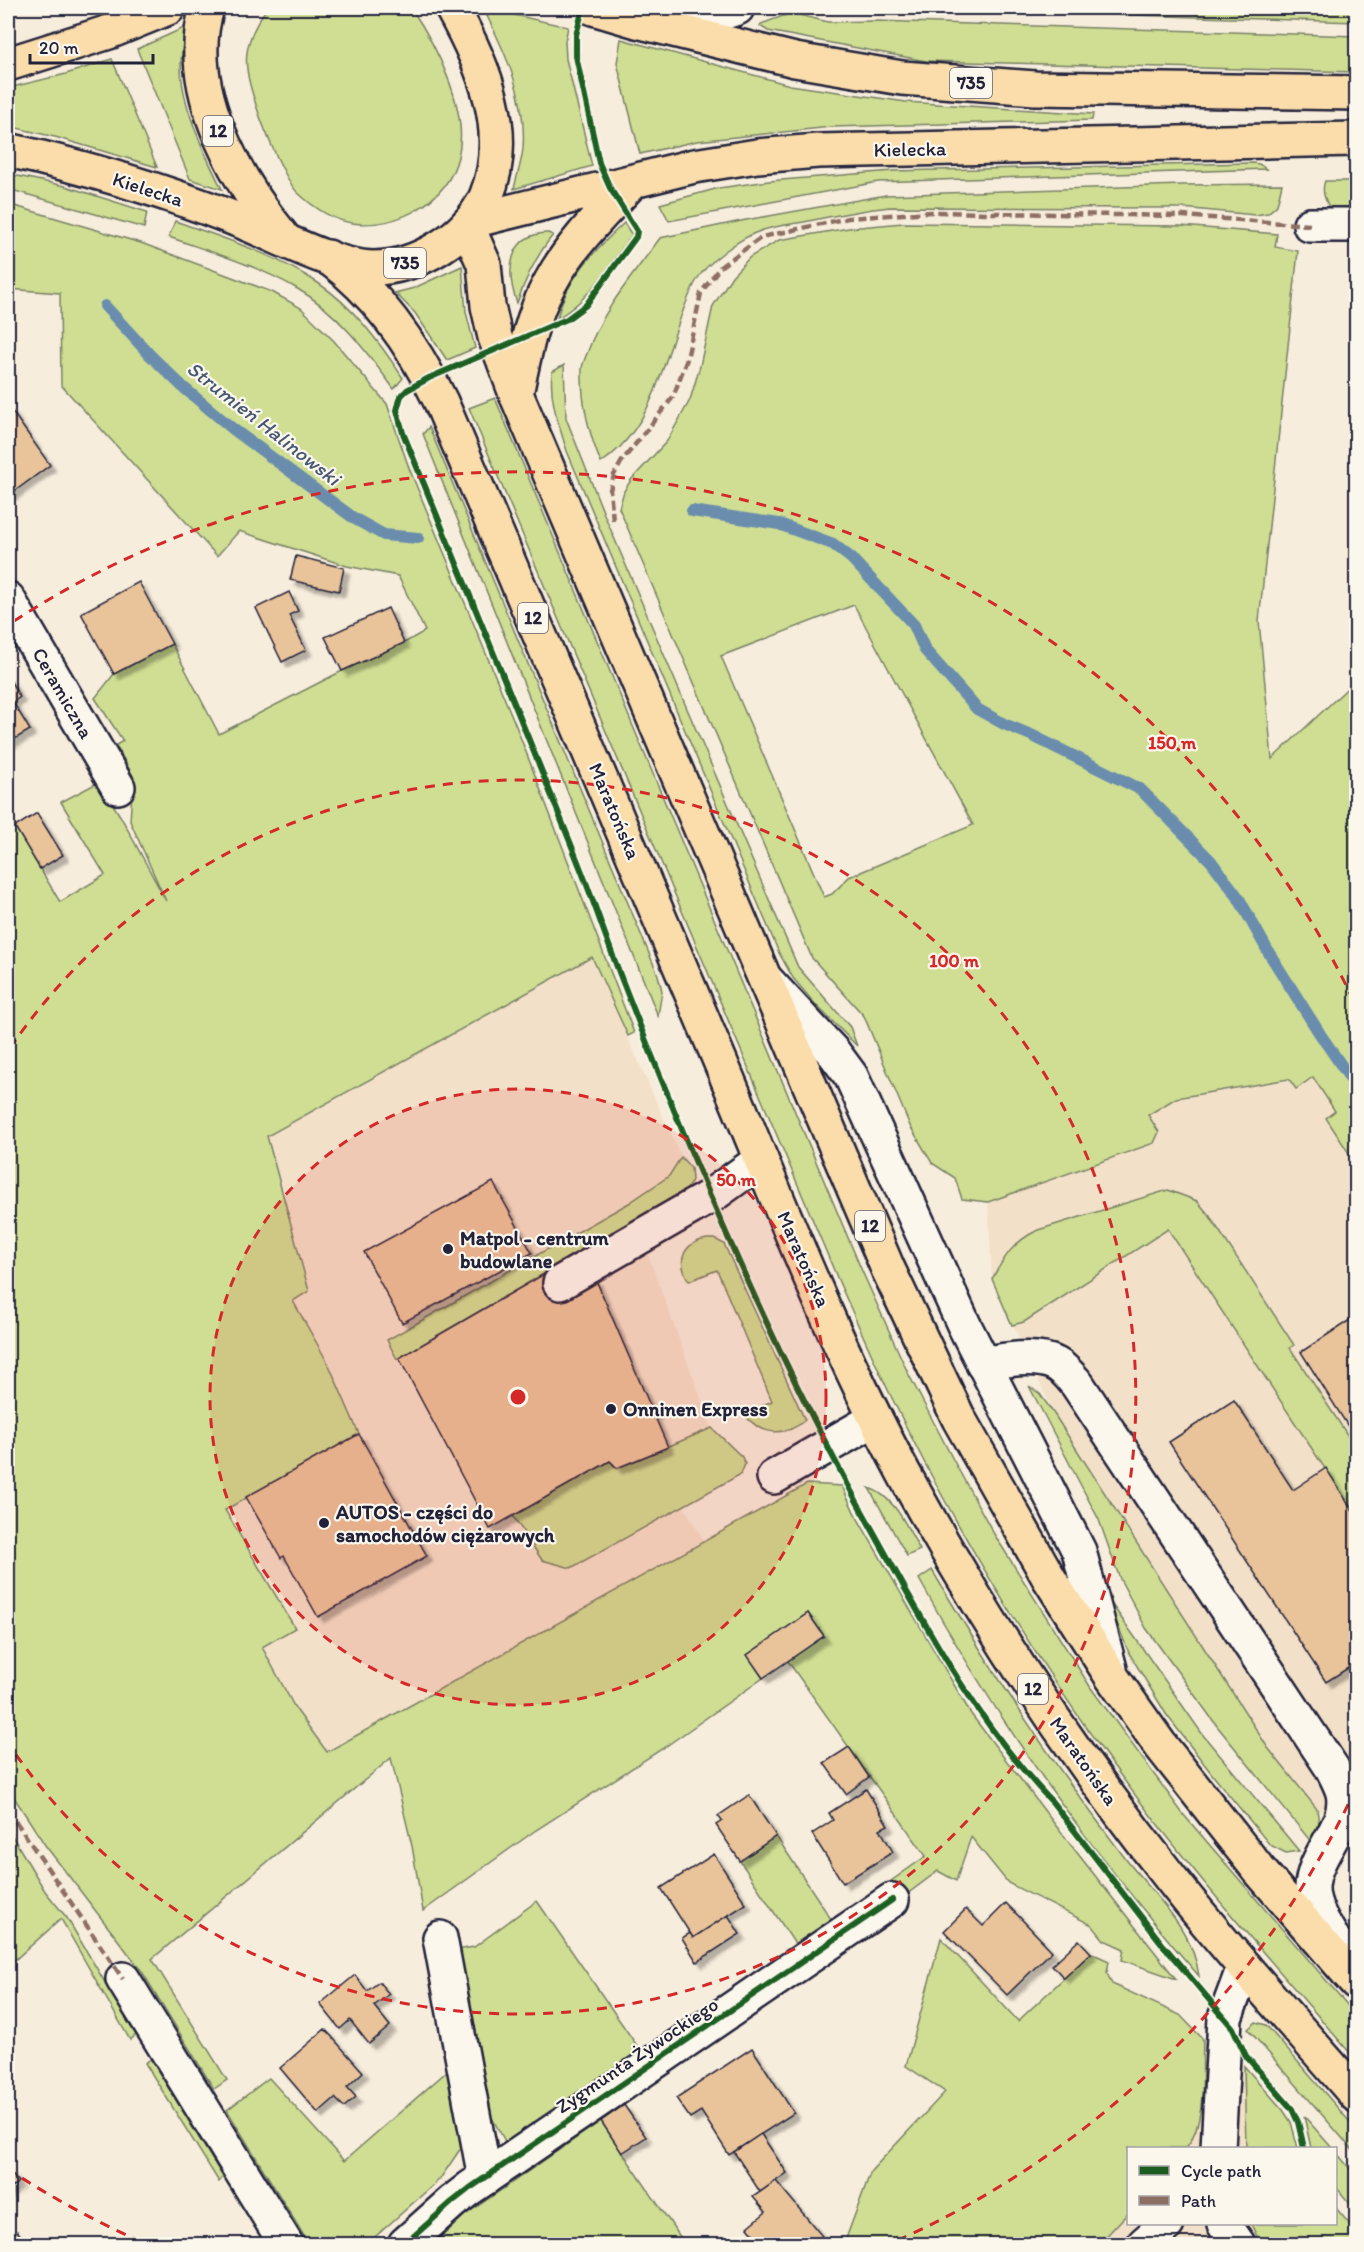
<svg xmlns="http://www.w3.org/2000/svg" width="1364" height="2252" viewBox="0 0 1364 2252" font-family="Itim,sans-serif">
<defs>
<filter id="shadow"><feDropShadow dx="5.5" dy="5.5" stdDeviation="1.5" flood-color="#0004"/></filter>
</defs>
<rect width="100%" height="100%" fill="#f7eddc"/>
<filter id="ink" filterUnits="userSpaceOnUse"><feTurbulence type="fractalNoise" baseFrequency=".0167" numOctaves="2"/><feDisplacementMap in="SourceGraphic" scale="12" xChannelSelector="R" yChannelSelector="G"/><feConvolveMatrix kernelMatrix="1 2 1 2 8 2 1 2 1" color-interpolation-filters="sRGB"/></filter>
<g filter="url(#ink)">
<g fill="#f3e0c8">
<polygon points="592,957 681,1157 669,1176 629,1203 712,1428 722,1444 667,1477 726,1579 327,1752 295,1708 261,1646 295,1628 225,1510 358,1434 329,1365 293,1301 309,1291 267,1136"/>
<polygon points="1313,1077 1335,1111 1327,1118 1356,1164 1356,1844 1317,1809 1268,1748 1054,1414 992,1279 988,1202 1154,1143 1159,1132 1148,1115 1176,1098"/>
<polygon points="1203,2039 1244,2066 1246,2148 1186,2148 1190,2143 1201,2099"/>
<polygon points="1128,2213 1128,2224 1251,2224 1261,2244 1099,2244"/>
</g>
<g fill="#cfde92" stroke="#788066" stroke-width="1.5" fill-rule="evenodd">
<path d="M267 8H411C436 45 470 111 458 157 447 202 397 229 352 223 331 220 312 206 297 192 285 179 265 131 259 114 244 69 238 48 267 8Z"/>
<path d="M483 8 568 27 565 41 566 59 592 166 514 189C517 175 522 161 523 148 527 98 505 51 483 8Z"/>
<polygon points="907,8 1356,8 1356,22"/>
<polygon points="791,13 828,22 875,21 1356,36 1356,72 926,61 768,31 760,26 761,24"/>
<path d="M186 27C184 39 181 52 181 64 180 103 205 155 222 189L190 179 137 49Z"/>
<polygon points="621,39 790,85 906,102 1093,114 1092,120 831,127 697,141 640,154 617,63"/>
<polygon points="112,59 157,167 55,137 8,126 8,88 66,74"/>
<polygon points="1252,163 1259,164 1266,169 878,182 669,221 660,204 719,188 769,181 893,171"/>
<polygon points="8,174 65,186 147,212 144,228 8,189"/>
<path d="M1325 181H1356V209H1330C1325 199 1321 192 1325 181Z"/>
<path d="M1282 184 1277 205 1268 213 1255 215 1182 208 890 207C860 210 832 216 804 222 790 224 776 226 763 230 741 237 706 262 695 283 680 312 672 346 660 377 649 410 631 443 601 463 589 434 581 400 582 368 583 362 586 356 588 351 603 309 634 274 660 238L746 220 886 195 1182 185Z"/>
<polygon points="8,204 141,243 272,292 301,308 334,341 387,404 409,468 516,726 634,1033 628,1036 592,957 267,1136 309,1291 293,1301 329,1365 359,1434 225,1510 295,1628 262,1647 295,1708 327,1752 807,1484 842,1486 855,1514 971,1714 1053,1822 1176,1979 1122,1960 1124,1949 1104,1940 1092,1925 1008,1883 971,1837 956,1881 938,1871 903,1897 860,1903 926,1856 787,1660 824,1636 808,1613 748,1655 763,1678 665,1747 536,1830 423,1911 412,1846 391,1758 152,1959 227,2080 214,2089 141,1970 45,1845 8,1788 8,815 60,902 105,875 61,802 99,782 122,819 166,901 130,821 133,776 116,745 123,741 95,698 114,674 172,644 219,734 342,671 404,643 425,631 398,576 347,566 239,531 217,556 61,385 60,293 8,289"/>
<path d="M175 221C224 238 274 254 318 283 353 306 380 343 403 378L394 389C367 352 337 311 296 288 256 265 211 252 169 237Z"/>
<path d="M624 223 632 235C610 263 589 302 557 318 566 279 596 249 624 223Z"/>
<path d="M903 223 1181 226 1277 234 1275 247 1298 251 1259 621 1272 759 1356 680V1164L1326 1118 1335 1111 1313 1077 1296 1089 1289 1079 1176 1098 1148 1115 1159 1132 1154 1143 988 1202 962 1199 955 1178 932 1163 910 1126 864 1016 812 958 619 508 624 491 631 480 667 441 690 400 700 366 713 306 732 276 750 257 779 240 849 228ZM854 605 973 825 849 877 832 894 824 897 721 656Z"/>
<path d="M548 233 553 235C536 256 526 277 517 303 506 273 507 234 548 233Z"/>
<polygon points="462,266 466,312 475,348 447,360 415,313 395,293 414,288"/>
<path d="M564 365 566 418 604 514 688 711 798 967 850 1027 857 1046 815 1004 793 978 779 953 567 451C559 425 549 400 552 372Z"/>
<path d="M495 398 862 1271 908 1373 957 1467 994 1534 1091 1688 1183 1814 1356 2015V2060C1270 1960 1182 1862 1105 1754 1024 1641 948 1515 888 1390 871 1354 855 1318 839 1282L469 408Z"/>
<polygon points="429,427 658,975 662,991 658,1016 423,434"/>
<polygon points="681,1157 691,1168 692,1180 686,1191 397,1359 387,1340 629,1203 669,1176"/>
<path d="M1168 1190 1197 1201 1209 1215 1294 1345 1290 1348 1356 1448V1516L1168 1229 1024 1322 1012 1325 992 1279C1005 1256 1013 1242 1038 1230Z"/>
<path d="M707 1239H715L724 1244 805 1420C785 1438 760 1435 744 1414L772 1401 717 1270 689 1281C676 1261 683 1243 707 1239Z"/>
<polygon points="1029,1386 1040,1394 1054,1414 1268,1748 1317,1809 1319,1823 1318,1837 1312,1843 1217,1726 1146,1628 1120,1579 1099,1520"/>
<polygon points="712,1428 742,1457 745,1464 741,1474 571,1568 542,1560 513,1516 610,1461 617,1468"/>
<path d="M869 1488C896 1497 907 1528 920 1550L907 1556Z"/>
<path d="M932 1570C974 1641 1018 1711 1066 1778 1086 1806 1107 1834 1128 1862 1157 1898 1193 1929 1199 1976 1093 1854 996 1721 919 1579Z"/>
<polygon points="1106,1596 1203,1735 1299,1851 1286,1853 1270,1845 1215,1778 1166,1714 1129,1653"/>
<polygon points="8,1829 45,1891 67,1918 136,2035 130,2040 61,1919 8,1966"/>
<polygon points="776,1836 833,1922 797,1947 740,1861"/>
<polygon points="537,1901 642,2053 506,2143 486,2107 456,1950 474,1947"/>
<path d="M941 1938 1018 2021 1091 1953 1109 1961 1107 1973 1112 1984 1180 2015 1203 2039C1201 2073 1208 2120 1186 2148H1128V2213L1099 2244H844L871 2171 945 2092 906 2066Z"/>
<polygon points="1256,2022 1266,2025 1356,2129 1356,2154 1248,2029"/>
<polygon points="151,2059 223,2177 219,2182 145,2063"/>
<polygon points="1244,2066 1283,2110 1291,2122 1298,2148 1246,2148"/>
<polygon points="452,2067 465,2142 440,2179 367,2244 309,2244 227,2110 269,2078 344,2161"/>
<polygon points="1304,2116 1332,2148 1311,2148"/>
<polygon points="601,2121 685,2244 434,2244 465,2215"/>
<polygon points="1336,2152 1356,2176 1356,2211 1336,2187"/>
<polygon points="1336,2208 1356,2232 1356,2244 1261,2244 1251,2224 1336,2224"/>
</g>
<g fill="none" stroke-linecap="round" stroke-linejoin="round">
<g stroke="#6b8dae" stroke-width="12">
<polyline points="105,306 150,355 183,387 233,429 355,519 384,535 418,538"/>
<polyline points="692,511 779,524 833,544 851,558 914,625 925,650 977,709 1004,724 1031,735 1140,789 1211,861 1238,897 1269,953 1320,1034 1356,1087"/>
</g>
</g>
<g fill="#e9c39a" stroke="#22223b" stroke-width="1.5" filter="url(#shadow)">
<polygon points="11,410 50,465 8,496 8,412"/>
<polygon points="296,556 344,568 339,591 290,580"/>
<polygon points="139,582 172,644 114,674 81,613"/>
<polygon points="289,592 298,611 289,615 306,650 282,662 256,608"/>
<polygon points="388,608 404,643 342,671 325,637"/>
<polygon points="8,677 20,697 13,702 30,730 8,743"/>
<polygon points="37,813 63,855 40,869 15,827"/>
<polygon points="493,1182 532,1253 402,1323 364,1252"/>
<polygon points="553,1269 596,1280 668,1447 617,1468 610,1461 490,1529 399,1358"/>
<polygon points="1356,1316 1356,1439 1301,1352"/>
<polygon points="1234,1400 1293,1490 1326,1468 1356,1516 1356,1663 1326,1682 1169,1442"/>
<polygon points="359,1434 427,1556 318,1617 284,1556 281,1558 246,1497"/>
<polygon points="808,1613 824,1636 763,1678 747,1655"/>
<polygon points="849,1747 869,1777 846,1794 824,1763"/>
<polygon points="866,1789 888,1825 880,1829 893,1852 843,1883 812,1834 833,1820 829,1813"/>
<polygon points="749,1795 776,1836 740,1861 716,1825 722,1821 718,1816"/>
<polygon points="714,1854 746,1904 693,1938 661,1888"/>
<polygon points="1006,1903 1052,1951 1007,1995 944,1931 966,1909 983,1926"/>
<polygon points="728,1915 740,1934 697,1962 682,1938 690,1933 693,1938"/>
<polygon points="1079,1940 1091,1953 1064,1978 1052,1965"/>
<polygon points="355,1975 367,1991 379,1982 389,1994 374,2006 390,2026 369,2044 350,2020 340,2029 320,2004"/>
<polygon points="325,2029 363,2072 347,2087 356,2097 344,2107 335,2098 318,2113 280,2068"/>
<polygon points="752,2048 794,2113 729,2155 701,2111 690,2118 676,2098"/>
<polygon points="624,2105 646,2137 622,2153 601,2121"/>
<polygon points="761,2134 787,2173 760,2192 734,2152"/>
<polygon points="8,2170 18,2182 8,2191"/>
<polygon points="776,2181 822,2236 811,2244 762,2244 748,2227 766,2212 753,2197"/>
<polygon points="17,2231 28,2244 8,2244 8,2239"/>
</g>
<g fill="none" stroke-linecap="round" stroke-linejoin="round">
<g stroke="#22223b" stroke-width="38">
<g id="minor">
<path d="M657 25C686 24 710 17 737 8"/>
<polyline points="1310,225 1356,225"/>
<polyline points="8,599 118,787"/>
<polyline points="767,981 834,1053 851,1076 964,1325 1079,1551 1110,1669"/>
<polyline points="560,1283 711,1196 761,1160"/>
<path d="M983 1364C1003 1360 1037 1354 1056 1364 1064 1368 1071 1377 1077 1384L1332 1768C1336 1776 1341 1785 1343 1793 1350 1827 1313 1853 1312 1888 1312 1911 1331 1934 1342 1954"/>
<polyline points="774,1477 875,1419"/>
<polyline points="440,1938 485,2178"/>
<polyline points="123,1979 286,2244"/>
<polyline points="1218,2148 1225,2018 1244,1967"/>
<polyline points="1224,2224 1238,2244"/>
<polyline points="405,2244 452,2202 470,2188 892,1900"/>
<polyline points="1144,2244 1167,2224"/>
</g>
</g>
<g stroke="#22223b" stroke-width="38">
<g id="major">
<path d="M207 8C183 86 234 177 282 236"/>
<polyline points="593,8 637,21 795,60 902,78 1035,88 1356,93"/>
<polyline points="8,64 109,32 168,8"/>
<path d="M8 150C84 167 159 189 233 218 272 233 332 267 373 268 417 268 468 237 486 197 513 132 483 64 452 8"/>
<polyline points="472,221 694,166 757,156 818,151 1356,139"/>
<polyline points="467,225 484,264 488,306 495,337 516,394 888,1269 959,1419 1049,1578 1112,1677 1161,1746 1259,1870 1356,1982"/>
<path d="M328 257C378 294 414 346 441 402 530 611 619 820 707 1030 773 1185 832 1344 914 1492 989 1628 1076 1759 1173 1881 1231 1955 1295 2024 1356 2095"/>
<path d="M516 394C524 356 531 317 550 283 570 245 603 213 632 182"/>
</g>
</g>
<use href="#minor" stroke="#fbf7ec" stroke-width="33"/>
<use href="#major" stroke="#fbddab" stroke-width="33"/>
<g stroke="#8d6e63" stroke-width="4.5" stroke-dasharray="9 4.5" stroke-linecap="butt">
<polyline points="613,520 610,490 614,475 622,461 673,397 687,359 701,293 720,267 762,237 848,218 931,212 1183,216 1310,225"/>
<polyline points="8,1810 123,1979"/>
</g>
<g stroke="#fbf7ec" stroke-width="10">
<g id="cycleway">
<path d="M583 8 576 35V56L599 163 610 188 637 231 636 237 586 305 567 319 429 378 407 390 401 396 397 410 403 433C463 579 524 725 582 872 596 908 608 944 622 980 695 1167 774 1354 872 1529 925 1625 977 1724 1053 1803L1163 1945 1233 2028 1246 2056 1292 2109 1298 2122 1304 2148"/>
<polyline points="405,2244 452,2202 470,2188 892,1900"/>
</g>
</g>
<use href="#cycleway" stroke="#1b5e20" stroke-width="6"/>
</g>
</g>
<circle cx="518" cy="1397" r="308" fill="#d62828" fill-opacity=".12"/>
<g fill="none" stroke="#d62828" stroke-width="3" stroke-dasharray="10 8">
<circle cx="518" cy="1397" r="308"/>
<path d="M10 1048A617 617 0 1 1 10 1746"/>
<path d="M1356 1788A925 925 0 0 1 894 2242M142 2242A925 925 0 0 1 14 2173M14 621A925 925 0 0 1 1356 1006"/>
</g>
<g fill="#22223b" stroke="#fbf7ec" stroke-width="2">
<circle cx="448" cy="1249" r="6"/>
<circle cx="611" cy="1409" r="6"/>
<circle cx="324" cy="1523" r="6"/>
</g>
<g text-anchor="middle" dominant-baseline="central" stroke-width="4.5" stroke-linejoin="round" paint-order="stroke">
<g fill="#fbf7ec" stroke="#636270" stroke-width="1.5">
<rect x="950" y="68" width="42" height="30" rx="4.5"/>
<rect x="203" y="116" width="30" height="30" rx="4.5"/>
<rect x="384" y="248" width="42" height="30" rx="4.5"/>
<rect x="518" y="603" width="30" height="30" rx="4.5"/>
<rect x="855" y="1211" width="30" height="30" rx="4.5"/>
<rect x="1018" y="1674" width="30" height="30" rx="4.5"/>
</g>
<g font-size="18" font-weight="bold" fill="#22223b">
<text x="971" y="83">735</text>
<text x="218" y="131">12</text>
<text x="405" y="263">735</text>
<text x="533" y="618">12</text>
<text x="870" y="1226">12</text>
<text x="1033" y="1689">12</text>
</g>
<g font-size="20" fill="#22223b" stroke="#fbf7ec">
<text transform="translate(910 149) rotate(-1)">Kielecka</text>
<text transform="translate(148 189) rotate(18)">Kielecka</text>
<text transform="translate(63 693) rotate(60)">Ceramiczna</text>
<text transform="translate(615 811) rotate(67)">Maratońska</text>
<text transform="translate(804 1259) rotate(66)">Maratońska</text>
<text transform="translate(1084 1761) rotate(55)">Maratońska</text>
<text transform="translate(637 2055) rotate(-34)">Zygmunta Żywockiego</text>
</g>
<g font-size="20" font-weight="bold" fill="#22223b" stroke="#fbf7ec" text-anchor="start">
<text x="460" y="1238">Matpol - centrum<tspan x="460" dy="23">budowlane</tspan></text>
<text x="623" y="1409">Onninen Express</text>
<text x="336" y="1512">AUTOS - części do<tspan x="336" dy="23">samochodów ciężarowych</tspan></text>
</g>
<g font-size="21" font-style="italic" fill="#465875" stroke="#fbf7ec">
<text transform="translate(264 423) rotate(38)">Strumień Halinowski</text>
</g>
</g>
<circle cx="518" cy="1397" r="9" fill="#d62828" stroke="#fbf7ec" stroke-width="3"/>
<g font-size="18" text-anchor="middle" font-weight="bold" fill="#d62828" stroke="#fbf7ec" stroke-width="4.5" stroke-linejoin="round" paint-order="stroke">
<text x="1172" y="749">150 m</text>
<text x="954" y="967">100 m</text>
<text x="736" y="1186">50 m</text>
</g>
<rect width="1364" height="2252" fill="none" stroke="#fbf7ec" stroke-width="30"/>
<rect x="15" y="15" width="1334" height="2222" fill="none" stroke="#22223b" stroke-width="2" filter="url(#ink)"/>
<rect x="1127" y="2147" width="210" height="78" fill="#fbf7ec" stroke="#a4a2a5" stroke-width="1.5"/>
<rect x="1139" y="2166" width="30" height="9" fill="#1b5e20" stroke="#a4a2a5" stroke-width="1.5"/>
<text x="1181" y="2177" font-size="18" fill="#22223b">Cycle path</text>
<rect x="1139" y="2196" width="30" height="9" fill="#8d6e63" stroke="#a4a2a5" stroke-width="1.5"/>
<text x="1181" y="2207" font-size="18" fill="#22223b">Path</text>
<path d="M30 54v9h123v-9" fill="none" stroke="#22223b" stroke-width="3"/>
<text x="39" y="54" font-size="18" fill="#22223b" stroke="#fbf7ec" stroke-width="4.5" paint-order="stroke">20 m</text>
</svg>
